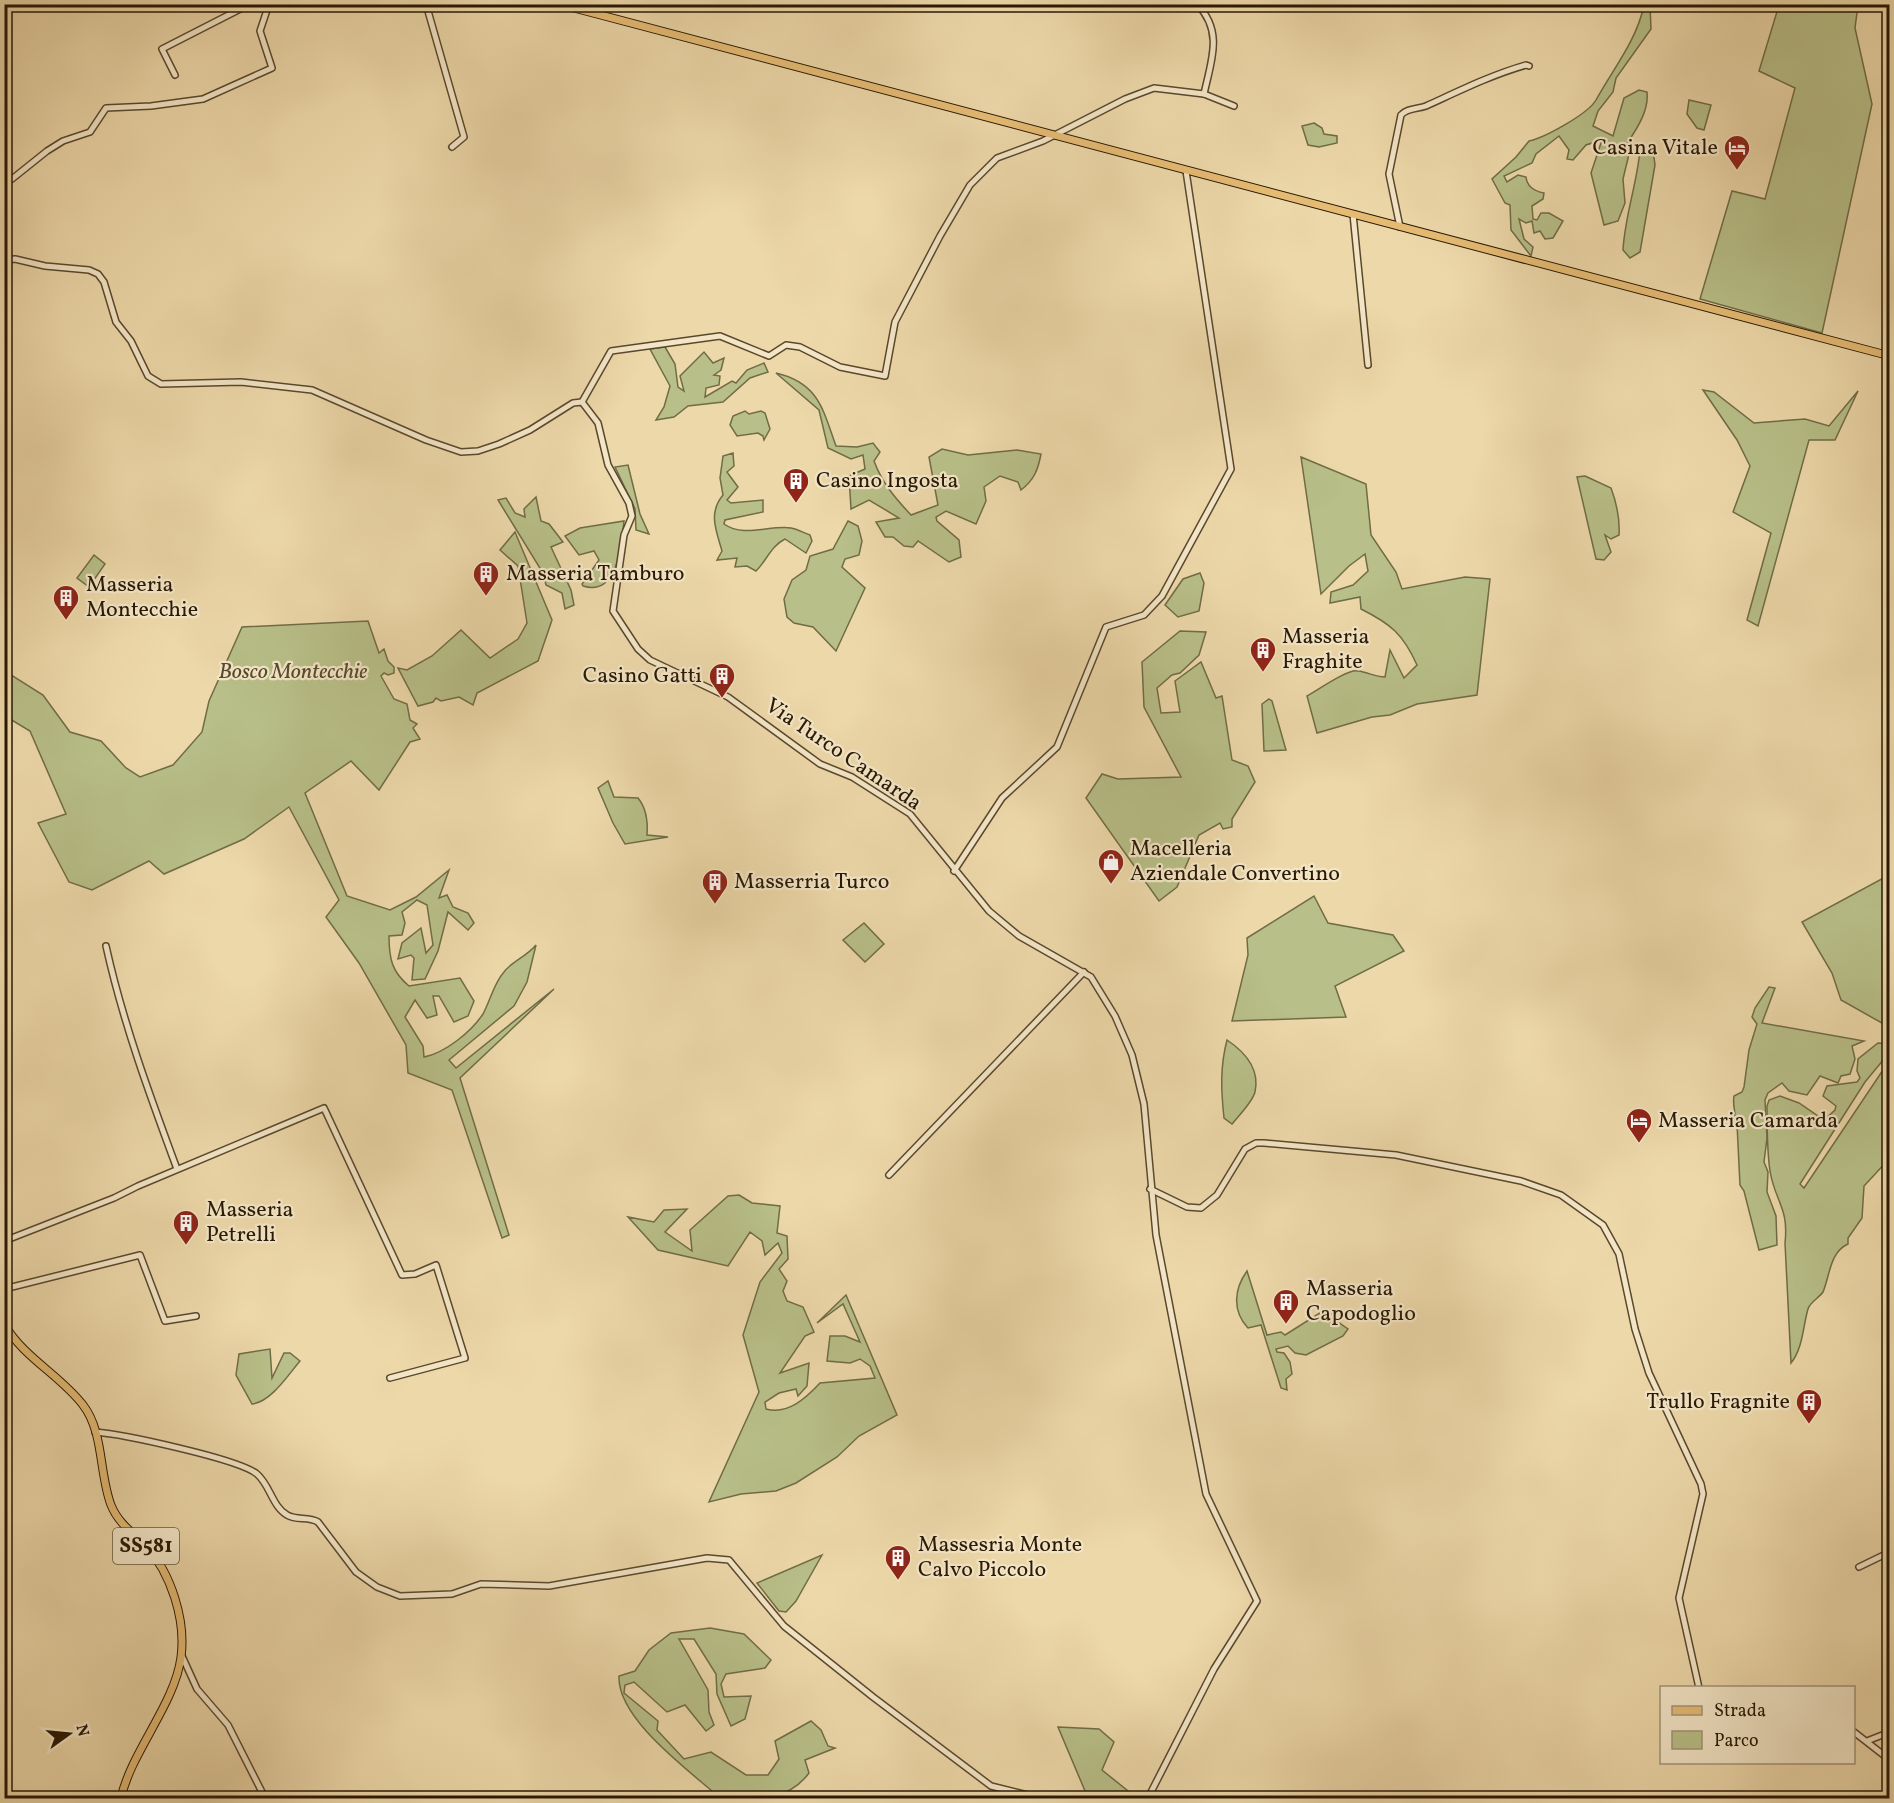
<svg xmlns="http://www.w3.org/2000/svg" width="1894" height="1803" viewBox="0 0 1894 1803" font-family="Vollkorn,serif">
<rect width="100%" height="100%" fill="#edd8a9"/>
<filter id="stains"><feTurbulence type="fractalNoise" baseFrequency=".00333" numOctaves="4"/><feColorMatrix values="0 0 0 0 .2 0 0 0 0 .09 0 0 0 0 .02 0 0 0 .5 -.17"/></filter>
<radialGradient id="worn" r=".72"><stop offset=".6" stop-color="#630" stop-opacity="0"/><stop offset="1" stop-color="#630" stop-opacity=".3"/></radialGradient>
<g fill="#b8bf88" stroke="#706c46" stroke-width="1.5">
<path d="M1644 5H1650L1651 29 1616 78 1613 92 1598 111 1593 126 1613 136 1624 98 1639 90 1647 92C1649 110 1638 127 1628 142L1653 150 1655 165 1640 252 1630 258 1623 250C1625 215 1637 184 1640 150H1630L1623 179 1625 203 1618 221 1604 225 1591 173 1602 140 1586 145 1573 160 1567 159 1569 150 1559 136 1536 154 1532 163 1504 176 1507 182 1518 175 1526 177C1527 187 1534 191 1544 193L1543 199 1532 206 1533 219 1537 220 1541 213H1549L1563 221 1553 238 1545 239 1540 231 1534 233 1532 221 1526 223 1519 219 1524 239 1533 247 1531 256 1511 230 1510 205 1505 203 1492 179 1516 157 1529 141C1544 138 1588 114 1596 100 1613 69 1637 40 1644 5Z"/>
<polygon points="1779,5 1858,5 1855,28 1872,104 1822,333 1700,299 1732,191 1765,199 1795,88 1759,71"/>
<polygon points="1689,100 1711,105 1704,130 1697,128 1687,114"/>
<polygon points="1314,123 1322,128 1324,134 1337,136 1337,143 1319,147 1308,145 1302,126"/>
<polygon points="665,347 675,364 678,387 684,391 680,376 704,352 713,363 724,358 721,370 714,375 720,376 719,385 706,388 705,397 732,381 736,383 747,370 764,363 768,372 750,378 723,402 688,406 674,417 656,420 664,407 670,386 650,349"/>
<path d="M776 373C819 383 823 410 836 446L857 447 873 443 880 452 874 461C882 483 896 499 911 515L938 505 929 457 942 449 968 455 1017 450 1041 454C1038 470 1034 480 1021 490L1018 482 1000 476 984 487 986 501 976 524 946 511 936 517 937 521 959 540 961 557 949 562 918 541 913 547 904 546 893 537H885L876 522 899 518 869 500 851 509 849 476 865 469 863 455 851 459 828 448 819 410Z"/>
<polygon points="1703,390 1714,392 1754,423 1805,419 1829,426 1858,391 1835,440 1809,440 1758,626 1747,620 1771,533 1733,512 1750,466 1737,440"/>
<polygon points="745,411 749,414 761,411 765,413 770,429 764,440 763,436 758,433 737,436 730,425 733,416"/>
<path d="M733 453 734 466 727 472 738 487 727 500 731 503 763 500V512L725 520 724 524C744 538 769 525 791 528 797 529 804 533 810 535L812 541 806 553 785 539C771 546 767 560 756 571L747 566 735 567 737 558 717 560 722 551C716 530 708 513 723 495L720 478 723 456Z"/>
<path d="M1301 457 1366 484 1371 535 1396 572 1402 589 1465 577 1490 579 1477 695 1417 704 1390 715 1372 717 1317 733 1307 696C1318 690 1347 669 1358 671 1368 672 1374 677 1385 677L1390 650 1404 678 1417 665C1403 634 1391 624 1361 609L1360 597 1330 603 1331 592 1353 585 1368 571 1365 554 1349 566 1321 594Z"/>
<polygon points="628,465 640,514 649,534 636,530 635,509 615,467"/>
<path d="M1585 476 1611 488C1617 504 1620 518 1619 535L1611 539 1605 535 1611 552 1604 560 1596 559 1577 477Z"/>
<polygon points="536,497 541,521 549,524 563,542 551,547 571,590 574,605 565,609 562,593 546,585 543,573 498,500 506,498 515,513 525,517 524,509"/>
<path d="M624 521C621 543 619 597 583 586L582 584 599 560 594 551 579 555 565 536 580 528Z"/>
<polygon points="848,521 858,526 862,541 859,555 845,559 842,567 865,588 836,651 813,627 794,623 787,617 784,599 792,580 806,570 810,556 833,549"/>
<polygon points="515,532 552,620 538,661 477,693 473,705 459,697 441,701 436,698 433,702 418,706 398,668 407,670 432,656 461,630 490,658 518,639 527,623 518,566 500,550"/>
<polygon points="94,555 105,564 89,587 77,578"/>
<polygon points="1200,573 1204,583 1199,611 1178,617 1165,605 1183,579"/>
<path d="M368 621 379 653 384 649 388 661 394 667V673L388 675 384 673 381 676 394 699 407 704 410 720 417 724 413 728 420 739 410 742 379 790 351 761 305 793 347 896 390 910 416 897 449 870 439 898 447 895 453 907 468 913 474 923 468 930 448 912 438 951 425 979 412 980 414 958 411 955 398 959 402 943 421 928 426 953 433 945 427 905 417 900 402 912 405 923 402 935 389 936C389 959 392 972 409 986L460 978 474 1001 468 1016 454 1022 439 996H433L437 1015 427 1018 415 1000 405 1017 423 1046 424 1057C445 1053 471 1032 483 1014 490 1001 494 983 504 972 511 962 526 957 536 945L527 982 514 1006 449 1060 456 1068 554 989 460 1078 509 1235 502 1238 452 1090 408 1073 406 1045 359 963 326 917 339 900 289 807 244 839 164 874 149 861 92 890 69 882 38 823 66 814 30 731 5 716V671L43 695 70 732 101 741 126 768 140 777 173 765 202 732 209 701 242 627Z"/>
<polygon points="1180,631 1206,632 1199,655 1180,673 1172,675 1157,688 1161,713 1180,712 1175,681 1201,662 1216,698 1222,696 1232,760 1248,766 1255,782 1232,819 1232,827 1223,829 1220,823 1199,835 1177,887 1159,901 1086,798 1102,774 1118,779 1181,777 1144,707 1142,662"/>
<polygon points="1269,699 1272,701 1286,750 1264,751 1262,704"/>
<path d="M608 781 614 797 638 798C647 809 648 822 647 835L668 837 625 844 613 823 598 788Z"/>
<polygon points="1889,875 1889,1027 1841,1000 1832,973 1802,922"/>
<polygon points="1314,896 1328,923 1393,935 1404,951 1335,986 1346,1017 1232,1021 1248,955 1247,938"/>
<polygon points="864,923 884,944 865,962 843,940"/>
<path d="M1769 987 1775 988 1762 1023 1864 1041 1852 1046 1855 1059 1850 1074 1841 1076 1838 1083 1820 1076 1807 1095 1789 1091 1782 1083 1768 1093 1765 1100 1767 1138 1764 1162 1768 1172 1767 1192 1776 1216 1777 1245 1759 1250 1744 1191 1740 1185 1737 1124H1734C1737 1111 1732 1107 1734 1096L1742 1092 1744 1087 1749 1050 1757 1024 1752 1017 1755 1008Z"/>
<path d="M1227 1040C1245 1052 1260 1069 1255 1092 1252 1103 1239 1115 1232 1124L1224 1118C1221 1090 1220 1067 1227 1040Z"/>
<path d="M1878 1043 1889 1044V1053L1865 1082 1800 1184 1804 1188 1889 1061V1159L1864 1186 1862 1218 1848 1238V1244C1830 1252 1830 1275 1823 1292 1819 1298 1810 1302 1808 1309 1803 1326 1803 1348 1791 1363L1785 1243C1789 1207 1775 1202 1770 1171 1767 1151 1767 1127 1767 1106L1769 1100 1780 1096 1799 1103 1824 1120 1835 1110 1836 1106 1823 1096 1827 1086 1857 1082 1860 1078 1857 1071 1858 1059Z"/>
<path d="M739 1195 752 1203 780 1206 777 1233 787 1236 788 1259 779 1269 787 1281 783 1291 787 1301 803 1307 814 1332 805 1336 780 1373 809 1363 807 1386 798 1396 796 1389 779 1393 765 1402 766 1409C788 1415 806 1398 820 1383L875 1378 870 1366 860 1359 850 1363 827 1361 830 1336H845L860 1342 843 1304 817 1323 846 1295 897 1415 859 1436 837 1457 796 1483 776 1491 741 1494 709 1502 759 1392 743 1335 760 1282 782 1253 778 1243 765 1255 762 1241 750 1232 728 1266 658 1250 628 1217 654 1222 664 1210 687 1209 665 1232 692 1251 690 1230 728 1196Z"/>
<path d="M1247 1271 1267 1335 1281 1332 1285 1335 1326 1309 1332 1312 1329 1318 1331 1323 1338 1322 1348 1329 1343 1336 1306 1355 1295 1353 1288 1346 1276 1349 1277 1352 1284 1353 1290 1362 1292 1374 1286 1379 1287 1390 1281 1388 1261 1325 1248 1328C1232 1311 1234 1289 1247 1271Z"/>
<path d="M270 1349 272 1378 284 1353H290L300 1361C288 1375 271 1402 252 1404L236 1375 239 1354Z"/>
<polygon points="822,1555 796,1601 786,1612 779,1611 757,1583"/>
<path d="M710 1628 744 1634 771 1660 765 1668 726 1674 721 1684 724 1697 751 1696 745 1719 731 1726 717 1694 716 1674 694 1639H679L708 1690 709 1712 714 1725 706 1731 685 1705 667 1712 634 1682 625 1685 624 1693 658 1721 657 1730 684 1759 711 1752 746 1775H768L779 1759 775 1741 811 1721 821 1730 828 1746 835 1748 805 1760 809 1773C787 1803 754 1799 720 1798 690 1771 617 1719 619 1676L635 1671 649 1650 671 1633Z"/>
<polygon points="1058,1727 1099,1729 1114,1742 1102,1770 1133,1795 1131,1798 1088,1798"/>
</g>
<g fill="none" stroke-linecap="round" stroke-linejoin="round">
<g stroke="#5a482d" stroke-width="8">
<g id="minor">
<polyline points="426,4 464,137 452,147"/>
<path d="M1197 4C1224 32 1211 61 1204 94"/>
<polyline points="175,75 162,49 250,4"/>
<polyline points="4,181 12,179 47,151 63,141 90,132 106,108 151,106 203,99 272,68 260,31 267,10 265,4"/>
<polyline points="1353,214 1368,365"/>
<path d="M1400 227 1389 174 1401 115C1407 108 1418 109 1426 106 1459 91 1491 75 1526 65L1529 66"/>
<polyline points="4,260 15,259 45,266 89,270 98,274 104,282 116,322 131,341 148,376 161,384 241,382 312,390 426,440 461,452 478,451 499,444 530,430 573,403 582,402 598,423 608,465 629,503 632,516 624,535 613,611 638,649 650,660 728,697 820,764 852,777 910,814 989,911 1019,936 1091,977 1115,1016 1132,1055 1144,1104 1156,1235 1206,1494 1257,1601 1214,1669 1148,1798"/>
<polyline points="582,402 611,351 720,336 769,356 786,345 800,347 840,367 885,376 895,322 940,236 970,185 997,158 1043,141 1125,99 1154,88 1204,94 1234,106"/>
<polyline points="954,871 1002,798 1057,747 1106,627 1144,615 1162,596 1231,469 1186,171"/>
<path d="M106 946C123 1023 150 1096 177 1169"/>
<polyline points="889,1175 1084,972"/>
<polyline points="1150,1189 1187,1207 1201,1208 1217,1195 1245,1149 1256,1143 1264,1143 1396,1155 1521,1181 1561,1195 1603,1225 1619,1254 1635,1329 1649,1373 1701,1484 1703,1494 1679,1598 1699,1688"/>
<polyline points="4,1241 114,1198 138,1186 324,1108 402,1275 415,1274 436,1265 465,1358 390,1378"/>
<polyline points="4,1289 140,1255 165,1321 196,1316"/>
<path d="M95 1432C122 1434 239 1459 257 1474 270 1485 272 1506 287 1515 297 1521 308 1516 318 1522L356 1572 377 1587 400 1596 452 1594 481 1584 549 1586 707 1558 729 1560 784 1626 873 1697 991 1786 1040 1798"/>
<polyline points="1859,1567 1890,1552"/>
<polyline points="182,1656 197,1689 228,1725 265,1798"/>
<polyline points="1854,1732 1890,1760"/>
<polyline points="1867,1741 1890,1732"/>
</g>
</g>
<g stroke="#291804" stroke-width="9">
<g id="major">
<polyline points="559,4 1890,356"/>
<path d="M4 1324C24 1358 60 1375 83 1405 104 1432 99 1474 111 1505 118 1523 133 1533 146 1546 171 1573 186 1620 181 1657 175 1704 131 1752 121 1798"/>
</g>
</g>
<use href="#minor" stroke="#f3e6c7" stroke-width="5"/>
<use href="#major" stroke="#e6bc74" stroke-width="7"/>
</g>
<defs>
<g id="hotel-pin" transform="scale(1.35)"><path d="M0 17L-7.5 6A9.5 9.5 0 1 1 7.5 6Z" fill="#8f2418" stroke="#f3e6c7"/><path d="M-6-4.5h1.5V1H6V5H4.5V3h-9V5H-6ZM-4 0a1.8 1.8 0 1 1 3.6 0ZM.5 0V-2.5h3Q6-2.5 6 0Z" fill="#fff"/></g>
<g id="building-pin" transform="scale(1.35)"><path d="M0 17L-7.5 6A9.5 9.5 0 1 1 7.5 6Z" fill="#8f2418" stroke="#f3e6c7"/><path d="M-4-6H4V6H1V3H-1V6H-4ZM-2.5-4.3h1.7v1.8h-1.7ZM.8-4.3h1.7v1.8H.8ZM-2.5-1h1.7V.8h-1.7ZM.8-1h1.7V.8H.8Z" fill="#fff"/></g>
<g id="shop-pin" transform="scale(1.35)"><path d="M0 17L-7.5 6A9.5 9.5 0 1 1 7.5 6Z" fill="#8f2418" stroke="#f3e6c7"/><path d="M-5-2.5h2.3a2.7 3.5 0 0 1 5.4 0H5L5.5 6h-11ZM-1.5-2.5h3a1.5 2.3 0 0 0-3 0Z" fill="#fff"/></g>
</defs>
<g fill-rule="evenodd">
<use href="#hotel-pin" x="1737" y="148"/>
<use href="#building-pin" x="796" y="481"/>
<use href="#building-pin" x="486" y="574"/>
<use href="#building-pin" x="66" y="598"/>
<use href="#building-pin" x="1263" y="650"/>
<use href="#building-pin" x="722" y="676"/>
<use href="#shop-pin" x="1111" y="862"/>
<use href="#building-pin" x="715" y="882"/>
<use href="#hotel-pin" x="1639" y="1121"/>
<use href="#building-pin" x="186" y="1223"/>
<use href="#building-pin" x="1286" y="1302"/>
<use href="#building-pin" x="1809" y="1402"/>
<use href="#building-pin" x="898" y="1558"/>
</g>
<g text-anchor="middle" dominant-baseline="central" stroke-width="4.5" stroke-linejoin="round" paint-order="stroke">
<rect fill="#f3e6c7" stroke="#66563e" stroke-width="1.5" x="113" y="1528" width="66" height="36" rx="4.5"/>
<g font-size="21" font-weight="bold" fill="#291804">
<text x="146" y="1546">SS581</text>
</g>
<g font-size="22" fill="#291804" stroke="#f3e6c7" text-anchor="start">
<text x="1718" y="148" text-anchor="end">Casina Vitale</text>
<text x="816" y="481">Casino Ingosta</text>
<text x="506" y="574">Masseria Tamburo</text>
<text x="86" y="585">Masseria<tspan x="86" dy="25">Montecchie</tspan></text>
<text x="1282" y="637">Masseria<tspan x="1282" dy="25">Fraghite</tspan></text>
<text x="702" y="676" text-anchor="end">Casino Gatti</text>
<text x="1130" y="849">Macelleria<tspan x="1130" dy="25">Aziendale Convertino</tspan></text>
<text x="734" y="882">Masserria Turco</text>
<text x="1658" y="1121">Masseria Camarda</text>
<text x="206" y="1210">Masseria<tspan x="206" dy="25">Petrelli</tspan></text>
<text x="1306" y="1289">Masseria<tspan x="1306" dy="25">Capodoglio</tspan></text>
<text x="1790" y="1402" text-anchor="end">Trullo Fragnite</text>
<text x="918" y="1545">Massesria Monte<tspan x="918" dy="25">Calvo Piccolo</tspan></text>
</g>
<g font-size="22" font-style="italic" fill="#544a2c" stroke="#f3e6c7">
<text x="293" y="672">Bosco Montecchie</text>
</g>
<g font-size="22" fill="#291804" stroke="#f3e6c7">
<text transform="translate(843 755) rotate(34)">Via Turco Camarda</text>
</g>
</g>
<rect width="1894" height="1803" fill="none" stroke="#edd8a9" stroke-width="24"/>
<rect x="6" y="6" width="1882" height="1791" fill="none" stroke="#291804" stroke-width="3"/>
<rect x="12" y="12" width="1870" height="1779" fill="none" stroke="#291804" stroke-width="1.5"/>
<rect x="1660" y="1686" width="195" height="78" fill="#f3e6c7" stroke="#a29479" stroke-width="1.5"/>
<rect x="1672" y="1706" width="30" height="9" fill="#e6bc74" stroke="#a29479" stroke-width="1.5"/>
<text x="1714" y="1716" font-size="18" fill="#291804">Strada</text>
<rect x="1672" y="1731" width="30" height="18" fill="#b8bf88" stroke="#a29479" stroke-width="1.5"/>
<text x="1714" y="1746" font-size="18" fill="#291804">Parco</text>
<g transform="translate(69 1734) rotate(75)" stroke="#f3e6c7" stroke-width="4.5" paint-order="stroke">
<path d="M0-4.5L10 22L0 15L-10 22Z" fill="#291804"/>
<text y="-9" font-size="16" font-weight="bold" text-anchor="middle" fill="#291804">N</text>
</g>
<rect width="100%" height="100%" filter="url(#stains)"/>
<rect width="100%" height="100%" fill="url(#worn)"/>
</svg>
